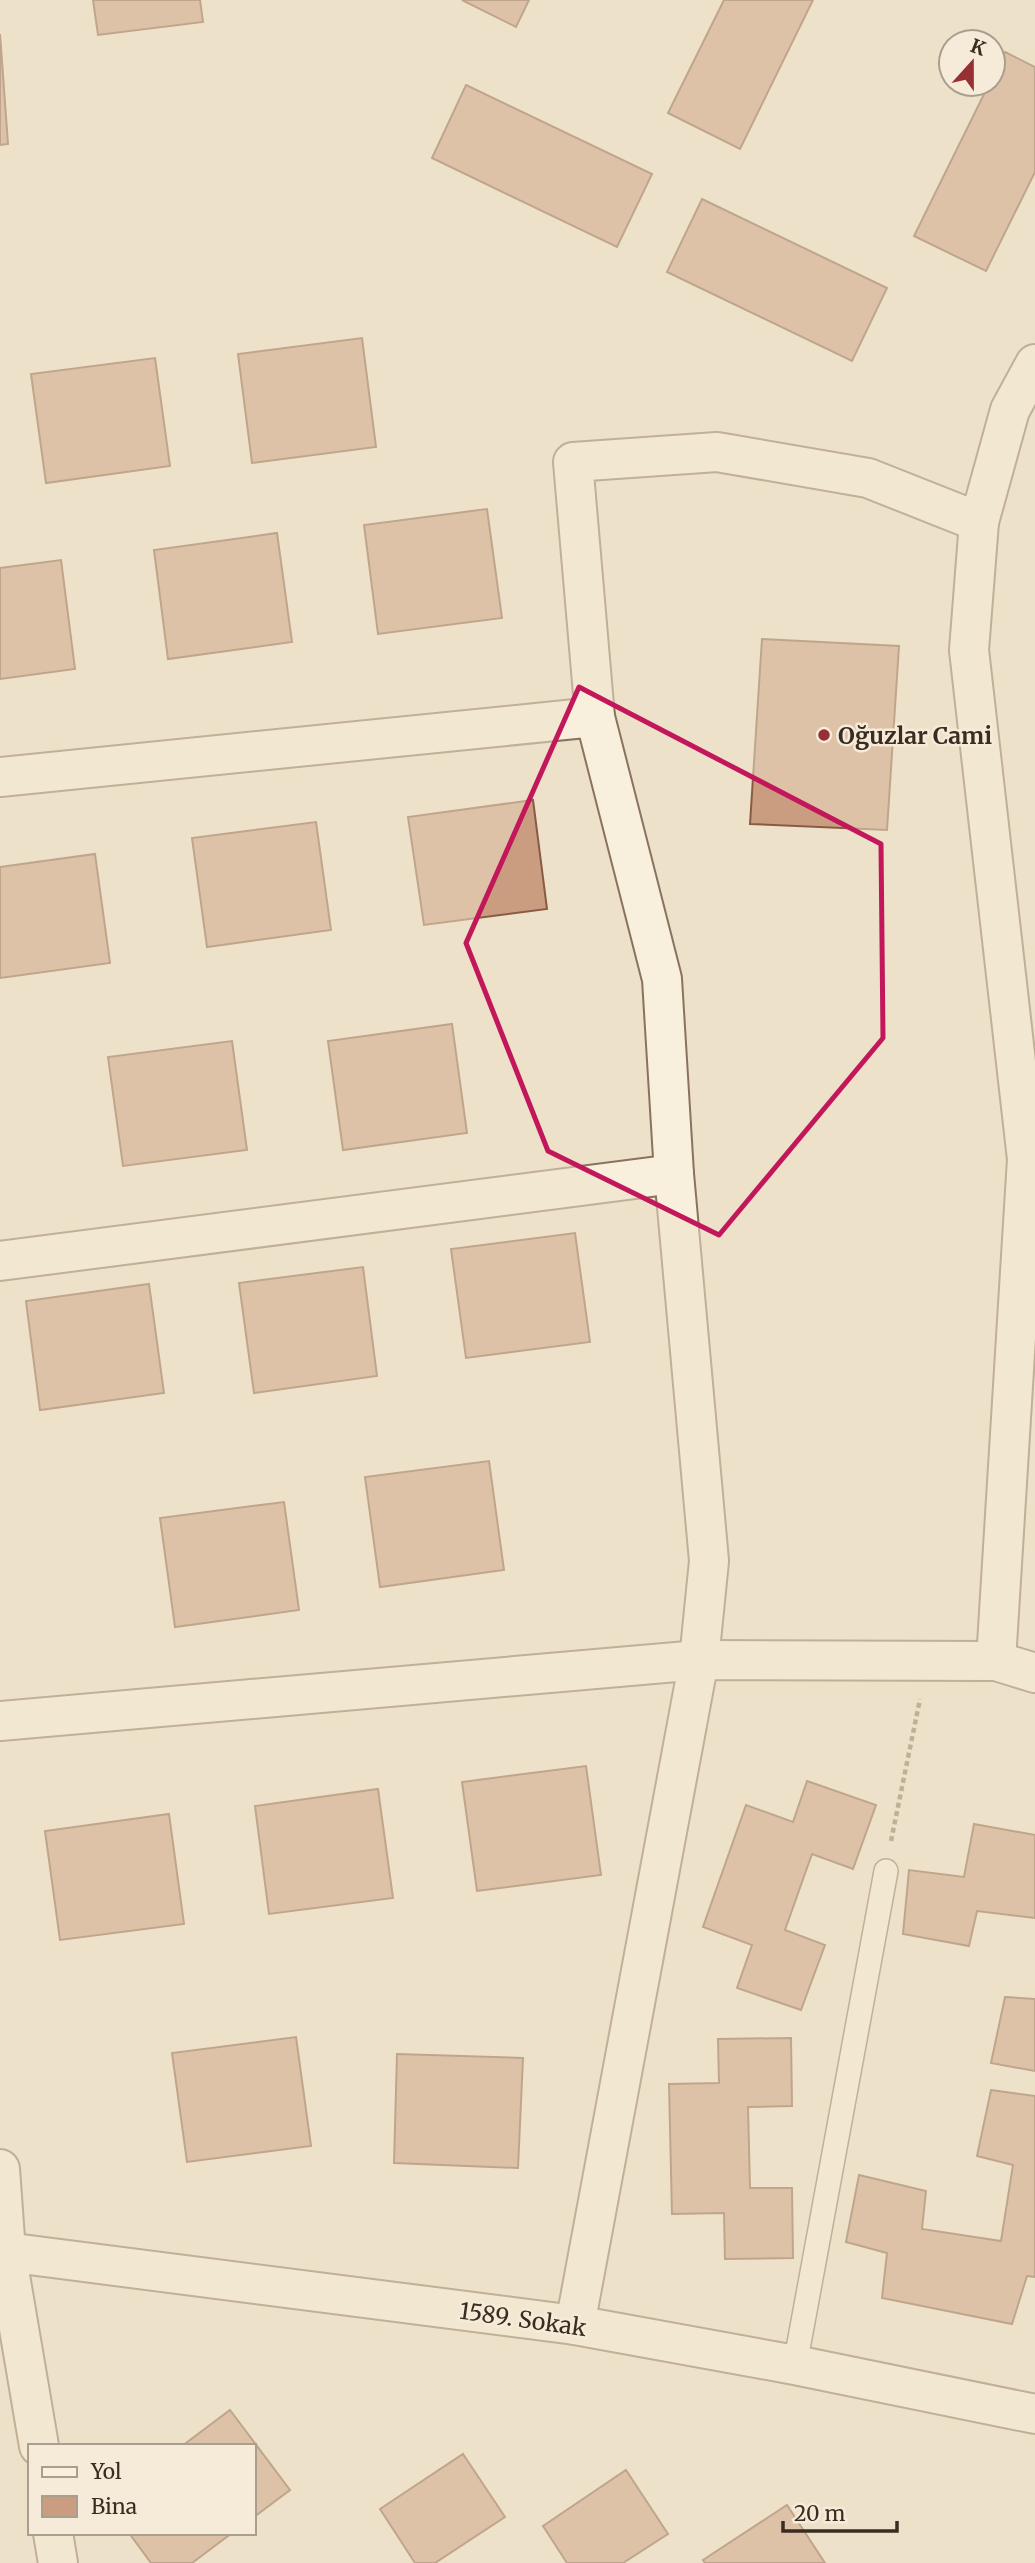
<svg xmlns="http://www.w3.org/2000/svg" width="1035" height="2563" viewBox="0 0 1035 2563" font-family="Merriweather,serif">
<rect width="100%" height="100%" fill="#ede1c9"/>
<g fill="#ca9c80" stroke="#885c44" stroke-width="2">
<polygon points="93,0 200,0 203,22 98,35"/>
<polygon points="462,0 529,0 516,27"/>
<polygon points="724,0 813,0 740,149 668,113"/>
<polygon points="0,34 8,144 0,145"/>
<polygon points="1005,52 1035,67 1035,172 986,271 914,236 989,84 993,84 993,77"/>
<polygon points="466,85 652,174 617,247 432,158"/>
<polygon points="702,199 887,288 852,361 667,272"/>
<polygon points="362,338 376,447 252,463 238,354"/>
<polygon points="155,358 170,466 46,483 31,374"/>
<polygon points="487,509 502,618 378,634 364,525"/>
<polygon points="277,533 292,642 168,659 154,550"/>
<polygon points="61,560 75,669 0,679 0,568"/>
<polygon points="762,639 899,646 887,830 750,824"/>
<polygon points="533,800 547,909 424,925 408,817"/>
<polygon points="316,822 331,930 207,947 192,838"/>
<polygon points="95,854 110,963 0,978 0,867"/>
<polygon points="452,1024 467,1133 343,1150 328,1041"/>
<polygon points="232,1041 247,1150 123,1166 108,1057"/>
<polygon points="575,1233 590,1342 466,1358 451,1249"/>
<polygon points="363,1267 377,1376 254,1393 239,1283"/>
<polygon points="149,1284 164,1393 40,1410 26,1301"/>
<polygon points="489,1461 504,1570 380,1587 365,1477"/>
<polygon points="284,1502 299,1610 175,1627 160,1518"/>
<polygon points="586,1766 601,1875 477,1891 462,1782"/>
<polygon points="807,1781 876,1805 853,1869 812,1854 785,1930 825,1945 801,2010 737,1988 752,1945 703,1927 746,1805 793,1822"/>
<polygon points="378,1789 393,1898 269,1914 255,1806"/>
<polygon points="169,1814 184,1924 60,1940 45,1831"/>
<polygon points="974,1824 1035,1835 1035,1918 977,1911 969,1946 903,1934 909,1870 964,1877"/>
<polygon points="1005,1997 1035,1999 1035,2071 991,2063"/>
<polygon points="296,2037 311,2146 187,2162 172,2053"/>
<polygon points="791,2038 792,2106 748,2107 750,2188 792,2188 793,2258 725,2259 724,2213 672,2214 669,2084 719,2083 718,2039"/>
<polygon points="397,2054 523,2058 518,2168 394,2163"/>
<polygon points="991,2090 1035,2096 1035,2277 1027,2276 1012,2324 882,2298 887,2253 846,2242 859,2175 926,2191 922,2229 1001,2241 1013,2165 977,2156"/>
<polygon points="230,2410 290,2490 254,2517 254,2446 182,2446"/>
<polygon points="463,2454 505,2517 435,2563 415,2563 380,2509"/>
<polygon points="626,2470 668,2534 623,2563 567,2563 543,2526"/>
<polygon points="787,2505 825,2563 705,2563 703,2560"/>
<polygon points="129,2533 232,2533 192,2563 151,2563"/>
</g>
<g fill="none" stroke-linecap="round" stroke-linejoin="round">
<g stroke="#89735e" stroke-width="26">
<polyline id="service" points="795,2365 886,1871"/>
</g>
<g stroke="#89735e" stroke-width="42">
<g id="minor">
<polyline points="0,777 595,717"/>
<polyline points="0,1261 674,1174"/>
<polyline points="996,1661 1027,1159 969,650 979,522 1010,410 1035,364"/>
<polyline points="0,1721 699,1660 996,1661 1035,1673"/>
<polyline points="0,2169 6,2252 39,2446"/>
<polyline points="0,2254 6,2252 575,2325 795,2365 1035,2414"/>
<polyline points="575,2325 699,1660 709,1561 674,1174 662,979 595,717 573,462 717,452 868,478 979,522"/>
<polyline points="53,2533 58,2563"/>
</g>
</g>
<polyline stroke="#89735e" stroke-width="4.5" stroke-dasharray="5 3.5" stroke-linecap="butt" points="891,1841 920,1699"/>
<use href="#service" stroke="#f8efdc" stroke-width="23"/>
<use href="#minor" stroke="#f8efdc" stroke-width="38"/>
</g>
<path d="M0 0H1035V2563H0ZM579 687 881 844 883 1038 719 1235 548 1151 466 943Z" fill="#ede1c9" fill-opacity=".55" fill-rule="evenodd"/>
<path fill="none" stroke="#c2185b" stroke-width="5" stroke-linejoin="round" d="M579 687 881 844 883 1038 719 1235 548 1151 466 943Z"/>
<circle fill="#963034" stroke="#f5ebd8" stroke-width="2.5" cx="824" cy="735" r="7"/>
<g text-anchor="middle" dominant-baseline="central" stroke-width="5" stroke-linejoin="round" paint-order="stroke">
<g font-size="23" font-weight="bold" fill="#3a2c21" stroke="#f5ebd8" text-anchor="start">
<text x="838" y="735">Oğuzlar Cami</text>
</g>
<g font-size="23" fill="#3a2c21" stroke="#f5ebd8">
<text transform="translate(523 2319) rotate(8)">1589. Sokak</text>
</g>
</g>
<rect x="28" y="2444" width="228" height="91" fill="#f5ebd8" stroke="#aa9f8f" stroke-width="2"/>
<rect x="42" y="2467" width="35" height="10" fill="#f8efdc" stroke="#aa9f8f" stroke-width="2"/>
<text x="91" y="2479" font-size="21" fill="#3a2c21">Yol</text>
<rect x="42" y="2496" width="35" height="21" fill="#ca9c80" stroke="#aa9f8f" stroke-width="2"/>
<text x="91" y="2514" font-size="21" fill="#3a2c21">Bina</text>
<g transform="translate(972 63) rotate(21)"><circle r="33" fill="#f5ebd8" stroke="#aa9f8f" stroke-width="2"/>
<path d="M0-5L12 26L0 18L-12 26Z" fill="#963034"/>
<text y="-10" font-size="19" font-weight="bold" text-anchor="middle" fill="#3a2c21">K</text>
</g>
<path d="M783 2521v10h114v-10" fill="none" stroke="#3a2c21" stroke-width="3.5"/>
<text x="794" y="2521" font-size="21" fill="#3a2c21" stroke="#f5ebd8" stroke-width="5" paint-order="stroke">20 m</text>
</svg>
